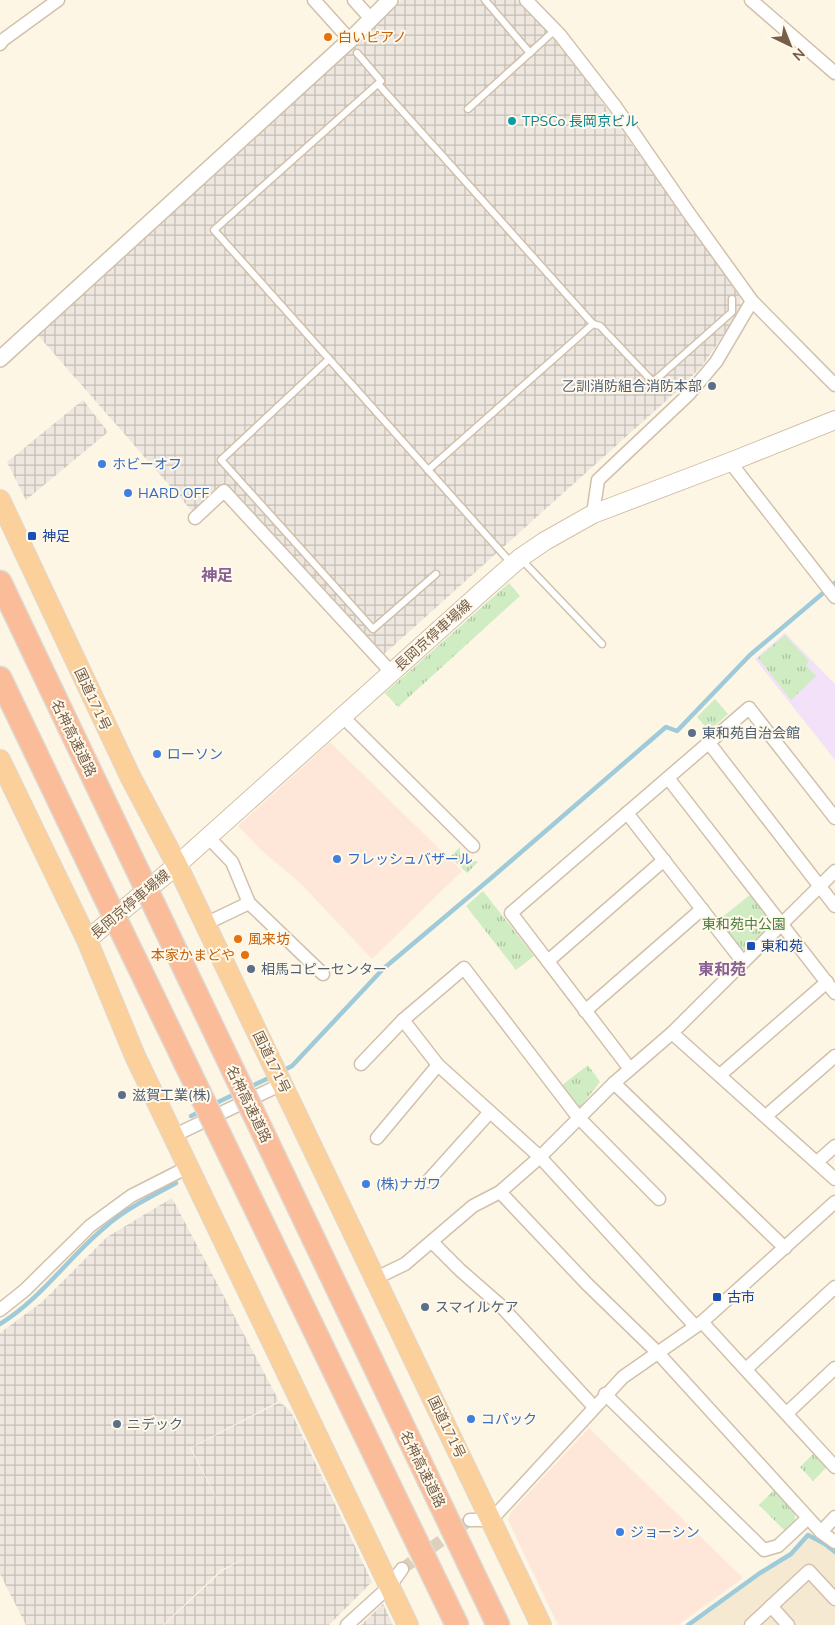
<svg xmlns="http://www.w3.org/2000/svg" width="835" height="1625" viewBox="0 0 835 1625" font-family="Mulish,'Noto Sans JP',sans-serif">
<defs>
<pattern id="industrial-grid" width="8" height="8" patternUnits="userSpaceOnUse" patternTransform="scale(1.25)"><rect width="8" height="8" fill="#ede7df"/><path d="M0 4h8M4 0v8" fill="none" stroke="#c5beb7"/></pattern>
<pattern id="grass-tufts" width="24" height="20" patternUnits="userSpaceOnUse" patternTransform="scale(1.25)"><rect width="24" height="20" fill="#cfecc2"/><path d="M3 7l-1-3M5 7V3M7 7l1-3M15 17l-1-3M17 17v-4M19 17l1-3" fill="none" stroke="#adc2a0"/></pattern>
</defs>
<rect width="100%" height="100%" fill="#fdf6e4"/>
<polygon fill="#f5e9d2" points="809,1537 828,1548 835,1553 835,1625 689,1625 751,1581 793,1554"/>
<g fill="#fee7d8">
<polygon points="330,742 462,871 372,959 299,882 260,849 238,826"/>
<polygon points="589,1428 743,1578 678,1625 558,1625 508,1520 511,1512"/>
</g>
<g fill="url(#industrial-grid)">
<polygon points="401,0 516,0 520,2 559,41 740,297 741,306 726,331 702,366 678,390 382,656 226,488 197,510 191,510 36,333 347,53"/>
<polygon points="83,400 108,432 26,500 7,462"/>
<polygon points="172,1198 279,1401 190,1448 226,1517 191,1448 280,1402 291,1412 372,1582 329,1625 164,1625 222,1571 247,1557 221,1570 163,1625 26,1625 0,1574 0,1333 42,1302 107,1237"/>
<polygon points="383,1604 393,1625 361,1625"/>
</g>
<polygon fill="#f3e1fa" points="785,633 835,684 835,760 755,659"/>
<g fill="url(#grass-tufts)">
<polygon points="509,583 520,596 398,707 385,693"/>
<polygon points="785,635 809,661 806,665 816,676 791,700 758,658"/>
<polygon points="715,699 728,714 709,731 697,717"/>
<path d="M460 847V856C464 862 469 863 476 861L478 862 467 873 450 857Z"/>
<polygon points="483,891 534,956 516,970 466,906"/>
<polygon points="750,895 770,919 770,927 745,950 738,949 716,922"/>
<polygon points="588,1065 600,1082 581,1106 576,1106 561,1086"/>
<polygon points="815,1452 828,1466 813,1481 800,1467"/>
<polygon points="774,1490 795,1511 795,1521 785,1531 759,1505"/>
</g>
<g fill="none" stroke-linecap="round" stroke-linejoin="round">
<g stroke="#9ecada" stroke-width="4.5">
<polyline points="282,1071 292,1066 383,969 490,879 666,727 677,731 750,655 835,583"/>
<polyline points="248,1088 273,1076"/>
<polyline points="212,1105 237,1093"/>
<polyline points="191,1116 201,1111"/>
<path d="M0 1324C41 1299 68 1258 104 1228 125 1209 151 1197 176 1183"/>
<polyline points="688,1625 760,1573 791,1554 808,1535 825,1544 835,1552"/>
</g>
<polyline stroke="#dcd0bd" stroke-width="12" stroke-dasharray="12 6" stroke-linecap="butt" points="402,1569 470,1520"/>
<g stroke="#d1c1ac" stroke-width="9">
<g id="service">
<polyline points="485,0 530,53"/>
<polyline points="357,53 381,81 214,230 512,564"/>
<polyline points="378,84 593,324 428,470"/>
<polyline points="468,109 555,30"/>
<polyline points="593,324 600,326 653,382 732,312 732,299"/>
<polyline points="329,359 221,460 373,629 436,574"/>
<polyline points="521,559 602,644"/>
</g>
</g>
<g stroke="#d1c1ac" stroke-width="15">
<g id="minor">
<polyline points="314,0 350,40"/>
<polyline points="354,0 371,19"/>
<polyline points="526,0 560,35 615,106 688,212 752,301 835,385"/>
<polyline points="751,0 835,73"/>
<polyline points="0,44 3,40 58,0"/>
<polyline points="730,462 835,597"/>
<polyline points="593,514 598,480 689,394 716,362 752,301"/>
<polyline points="195,518 224,491 391,672"/>
<polyline points="342,716 473,846"/>
<polyline points="709,743 835,906"/>
<polyline points="668,778 835,993"/>
<polyline points="627,813 743,962"/>
<polyline points="208,837 232,862 249,903"/>
<polyline points="205,924 249,903 323,974"/>
<polyline points="548,961 664,860"/>
<polyline points="585,1011 702,909"/>
<polyline points="403,1020 438,1065 540,1157 695,1326"/>
<polyline points="672,1033 835,1179"/>
<polyline points="361,1064 403,1020 464,968 578,1117 659,1199"/>
<polyline points="630,1069 511,913 749,708 835,818"/>
<polyline points="720,1075 827,982"/>
<polyline points="614,1083 785,1248"/>
<polyline points="766,1116 835,1056"/>
<polyline points="173,1136 282,1084"/>
<polyline points="377,1138 438,1065"/>
<polyline points="817,1162 835,1146"/>
<polyline points="428,1181 490,1112"/>
<polyline points="500,1192 587,1284 658,1353 821,1532 835,1542"/>
<polyline points="432,1242 460,1270 500,1305 594,1407"/>
<polyline points="376,1278 405,1264 473,1206 500,1192 540,1157 614,1083 672,1033 835,871"/>
<polyline points="0,1310 25,1290 90,1226 131,1196 188,1167"/>
<polyline points="702,1322 835,1467"/>
<polyline points="746,1369 835,1287"/>
<polyline points="605,1394 764,1550 778,1546 808,1518"/>
<polyline points="787,1413 835,1368"/>
<polyline points="470,1520 491,1520 623,1377 702,1322 835,1202"/>
<polyline points="821,1532 835,1517"/>
<polyline points="771,1606 788,1625"/>
<polyline points="347,1625 390,1586 402,1569"/>
<polyline points="751,1625 809,1571 835,1599"/>
</g>
</g>
<g stroke="#d1c1ac" stroke-width="18">
<polyline id="tertiary" points="0,359 350,40 390,0"/>
</g>
<g stroke="#d2bfa7" stroke-width="20">
<polyline id="secondary" points="87,940 177,865 487,587 520,558 545,541 593,514 730,462 835,420"/>
</g>
<g stroke="#ded8d3" stroke-width="22">
<g id="trunk">
<polyline points="0,500 130,776 177,865 541,1625"/>
<polyline points="0,760 87,940 135,1056 408,1625"/>
</g>
</g>
<g stroke="#ded8d3" stroke-width="25">
<g id="motorway">
<polyline points="0,582 132,859"/>
<polyline points="0,678 102,891"/>
<polyline points="165,928 242,1089"/>
<polyline points="137,963 206,1106"/>
<polyline points="253,1112 498,1625"/>
<polyline points="217,1129 457,1625"/>
</g>
</g>
<use href="#service" stroke="#fff" stroke-width="6"/>
<use href="#minor" stroke="#fff" stroke-width="12"/>
<use href="#tertiary" stroke="#fff" stroke-width="15"/>
<use href="#secondary" stroke="#fff" stroke-width="18"/>
<use href="#trunk" stroke="#fcd09a" stroke-width="20"/>
<use href="#motorway" stroke="#fabc99" stroke-width="22"/>
<g stroke="#ded8d3" stroke-width="25" stroke-linecap="butt">
<g id="motorway-bridge">
<polyline points="132,859 165,928"/>
<polyline points="102,891 137,963"/>
<polyline points="242,1089 253,1112"/>
<polyline points="206,1106 217,1129"/>
</g>
</g>
<use href="#motorway-bridge" stroke="#fabc99" stroke-width="22"/>
</g>
<g fill="#e8710a" stroke="#fff9eb" stroke-width="2">
<circle cx="328" cy="37" r="5"/>
<circle cx="238" cy="939" r="5"/>
<circle cx="245" cy="955" r="5"/>
</g>
<circle fill="#0f9aa8" stroke="#fff9eb" stroke-width="2" cx="512" cy="121" r="5"/>
<g fill="#5c6f8a" stroke="#fff9eb" stroke-width="2">
<circle cx="712" cy="386" r="5"/>
<circle cx="692" cy="733" r="5"/>
<circle cx="251" cy="969" r="5"/>
<circle cx="122" cy="1095" r="5"/>
<circle cx="425" cy="1307" r="5"/>
<circle cx="117" cy="1424" r="5"/>
</g>
<g fill="#3f7fe0" stroke="#fff9eb" stroke-width="2">
<circle cx="102" cy="464" r="5"/>
<circle cx="128" cy="493" r="5"/>
<circle cx="157" cy="754" r="5"/>
<circle cx="337" cy="859" r="5"/>
<circle cx="366" cy="1184" r="5"/>
<circle cx="471" cy="1419" r="5"/>
<circle cx="620" cy="1532" r="5"/>
</g>
<g fill="#1a4fb4" stroke="#fff9eb" stroke-width="2">
<rect x="27" y="531" width="10" height="10" rx="2.5"/>
<rect x="746" y="941" width="10" height="10" rx="2.5"/>
<rect x="712" y="1292" width="10" height="10" rx="2.5"/>
</g>
<g text-anchor="middle" dominant-baseline="central" stroke-width="4" stroke-linejoin="round" paint-order="stroke">
<g font-size="14" fill="#c56008" stroke="#fff9eb" text-anchor="start">
<text x="338" y="37">白いピアノ</text>
<text x="248" y="939">風来坊</text>
<text x="235" y="955" text-anchor="end">本家かまどや</text>
</g>
<g font-size="14" fill="#0d838f" stroke="#fff9eb" text-anchor="start">
<text x="522" y="121">TPSCo 長岡京ビル</text>
</g>
<g font-size="14" fill="#4e5e75" stroke="#fff9eb" text-anchor="start">
<text x="702" y="386" text-anchor="end">乙訓消防組合消防本部</text>
<text x="702" y="733">東和苑自治会館</text>
<text x="261" y="969">相馬コピーセンター</text>
<text x="132" y="1095">滋賀工業(株)</text>
<text x="435" y="1307">スマイルケア</text>
<text x="127" y="1424">ニデック</text>
</g>
<g font-size="14" fill="#366cbe" stroke="#fff9eb" text-anchor="start">
<text x="112" y="464">ホビーオフ</text>
<text x="138" y="493">HARD OFF</text>
<text x="167" y="754">ローソン</text>
<text x="347" y="859">フレッシュバザール</text>
<text x="376" y="1184">(株)ナガワ</text>
<text x="481" y="1419">コパック</text>
<text x="630" y="1532">ジョーシン</text>
</g>
<g font-size="14" fill="#164399" stroke="#fff9eb" text-anchor="start">
<text x="42" y="536">神足</text>
<text x="761" y="946">東和苑</text>
<text x="727" y="1297">古市</text>
</g>
<g font-size="14" fill="#775e48" stroke="#fff9eb">
<text transform="translate(433 635) rotate(-42)">長岡京停車場線</text>
<text transform="translate(93 699) rotate(65)">国道171号</text>
<text transform="translate(74 738) rotate(64)">名神高速道路</text>
<text transform="translate(130 904) rotate(-40)">長岡京停車場線</text>
<text transform="translate(272 1062) rotate(64)">国道171号</text>
<text transform="translate(249 1104) rotate(64)">名神高速道路</text>
<text transform="translate(447 1427) rotate(64)">国道171号</text>
<text transform="translate(423 1469) rotate(64)">名神高速道路</text>
</g>
<g font-size="14" fill="#4c7d40" stroke="#fff9eb">
<text x="744" y="924">東和苑中公園</text>
</g>
<g font-size="16" font-weight="bold" fill="#886094" stroke="#fff9eb">
<text x="217" y="575">神足</text>
<text x="722" y="969">東和苑</text>
</g>
</g>
<g transform="translate(790 45) rotate(137)" stroke="#fff9eb" stroke-width="4" paint-order="stroke">
<path d="M0-4L9 19L0 12L-9 19Z" fill="#775e48"/>
<text y="-8" font-size="14" font-weight="bold" text-anchor="middle" fill="#775e48">N</text>
</g>
</svg>
